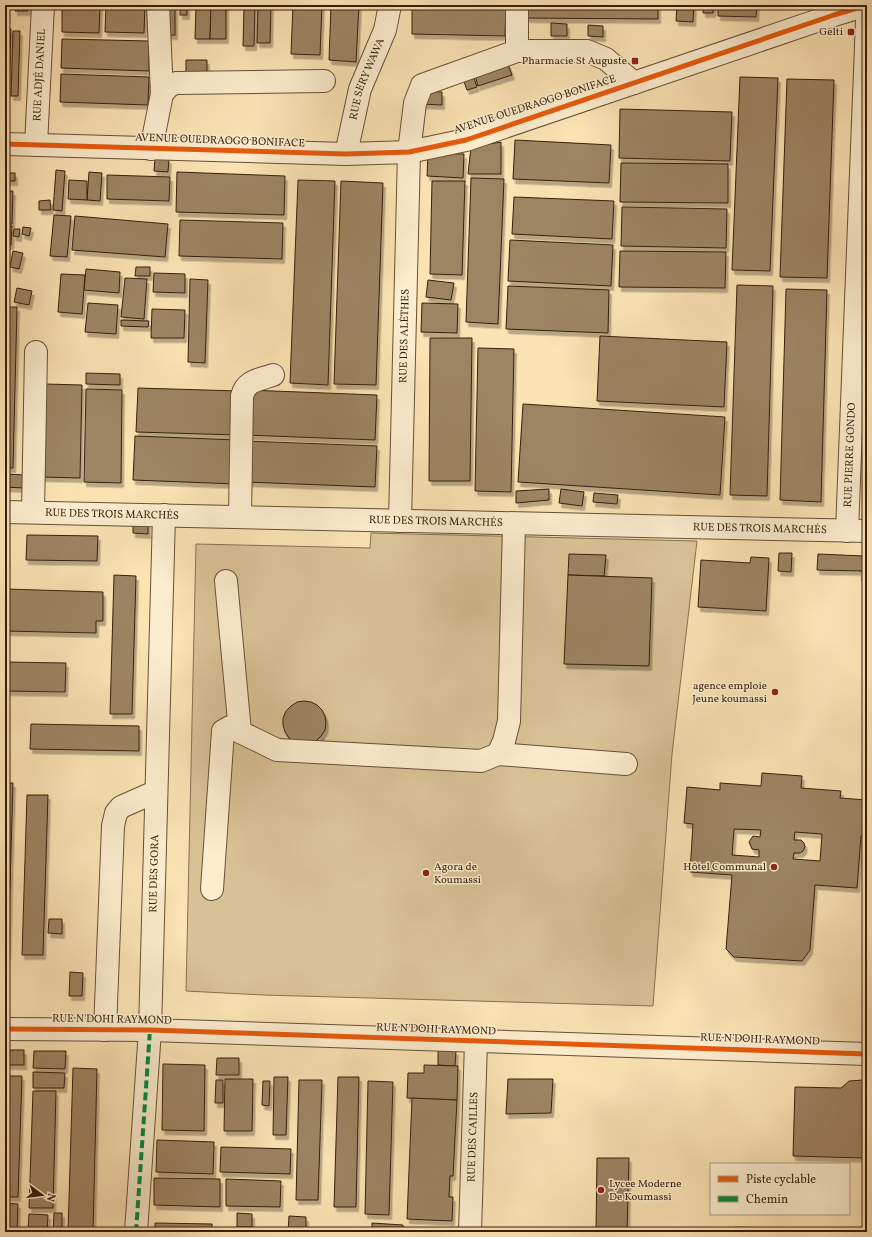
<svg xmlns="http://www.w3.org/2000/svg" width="872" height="1237" viewBox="0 0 872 1237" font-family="Vollkorn,serif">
<defs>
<filter id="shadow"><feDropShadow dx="2.5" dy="4.5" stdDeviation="0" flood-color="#0004"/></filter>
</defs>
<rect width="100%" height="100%" fill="#fbe3b4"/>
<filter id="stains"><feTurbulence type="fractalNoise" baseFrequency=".005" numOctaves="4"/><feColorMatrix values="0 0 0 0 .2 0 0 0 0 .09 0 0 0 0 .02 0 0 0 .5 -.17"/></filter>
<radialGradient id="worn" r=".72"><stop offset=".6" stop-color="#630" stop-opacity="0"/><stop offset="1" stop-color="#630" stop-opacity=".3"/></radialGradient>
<g fill="#dac297" stroke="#887051">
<polygon points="371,533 697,541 672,754 653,1006 263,995 186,991 196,544 370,548"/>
<polygon points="735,1227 867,1230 867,1232 735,1232"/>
</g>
<g fill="#9d8463" stroke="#371e0b" fill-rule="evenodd" filter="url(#shadow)">
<polygon points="15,5 29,5 28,11 15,11"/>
<polygon points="62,5 100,5 99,33 62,32"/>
<polygon points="106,5 145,5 144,33 105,32"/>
<rect x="161" y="5" width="14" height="30"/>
<rect x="180" y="5" width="7" height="10"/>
<polygon points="196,5 211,5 210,39 195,39"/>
<polygon points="211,5 226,5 226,39 210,39"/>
<polygon points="244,5 255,5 254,46 243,46"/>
<polygon points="258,5 271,5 270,43 257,43"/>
<polygon points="293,5 322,5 320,55 291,54"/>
<polygon points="331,5 359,5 356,62 329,60"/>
<polygon points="412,5 506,5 505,36 412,34"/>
<polygon points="521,5 658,5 658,19 521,18"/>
<polygon points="677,5 694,5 693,22 676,21"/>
<polygon points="703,5 714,5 713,13 703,13"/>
<polygon points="718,5 757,5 756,17 718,16"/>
<polygon points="551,23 567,24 567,36 551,36"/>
<polygon points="588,25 603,26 603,37 588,36"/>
<polygon points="5,29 11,29 9,92 5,92"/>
<polygon points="13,31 20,31 18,96 11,96"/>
<polygon points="62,39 149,41 149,71 61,68"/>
<polygon points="186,60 207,60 207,74 186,73"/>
<polygon points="508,64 512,75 478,86 475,75"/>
<polygon points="61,74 149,77 148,105 60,102"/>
<polygon points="473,75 477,87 467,90 463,79"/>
<polygon points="740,77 778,78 770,271 732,270"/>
<polygon points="787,79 834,80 827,278 780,277"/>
<polygon points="421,91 442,92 442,105 420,104"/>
<polygon points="620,109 732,112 730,161 619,158"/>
<polygon points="515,140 611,145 609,183 513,179"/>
<polygon points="501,142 501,174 468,174 471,147"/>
<polygon points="428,153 464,154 463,178 427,176"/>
<polygon points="155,158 169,159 168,172 154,171"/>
<polygon points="621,163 728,164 728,203 620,202"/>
<polygon points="56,170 65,171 62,211 53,210"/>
<polygon points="89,172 102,173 100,201 87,200"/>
<polygon points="177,172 285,176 284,215 176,212"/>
<rect x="5" y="173" width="10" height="8"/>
<polygon points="107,175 170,177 169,201 107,199"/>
<polygon points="471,178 504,179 498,324 466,322"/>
<polygon points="69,180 87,181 87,200 68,199"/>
<polygon points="298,180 335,181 328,385 290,383"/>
<polygon points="341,181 383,183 376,385 334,384"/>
<polygon points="432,181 465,181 462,275 430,274"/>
<polygon points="5,191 13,191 12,224 5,224"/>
<polygon points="514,197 614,201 612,239 512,234"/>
<polygon points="50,200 51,210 39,210 39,201"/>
<polygon points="622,207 727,209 726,248 621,246"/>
<polygon points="54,215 71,216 67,257 50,256"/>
<polygon points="75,216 168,224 165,257 72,250"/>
<polygon points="180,220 283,223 282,259 179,256"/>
<polygon points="5,226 12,226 11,245 5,245"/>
<polygon points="23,227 31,228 29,236 22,234"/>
<polygon points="14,229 20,229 19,237 13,236"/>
<polygon points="510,240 613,245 611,286 508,281"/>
<polygon points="13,251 23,253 19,269 10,267"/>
<polygon points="620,251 726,252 725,288 619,287"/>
<polygon points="136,267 150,267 150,276 135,276"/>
<polygon points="86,269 120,272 119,293 84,290"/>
<polygon points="154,273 185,274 185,293 153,292"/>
<polygon points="61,274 85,275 82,314 58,312"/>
<polygon points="125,278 147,279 144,319 121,317"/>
<polygon points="190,279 208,280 205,363 188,362"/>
<polygon points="428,280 454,283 451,300 426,297"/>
<polygon points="737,285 773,286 767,496 730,495"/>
<polygon points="508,286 609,290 608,333 506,329"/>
<polygon points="17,288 32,291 29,305 14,302"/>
<polygon points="786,289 827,290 821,502 780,500"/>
<polygon points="88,303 118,305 116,334 85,332"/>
<polygon points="422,303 458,304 457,333 421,332"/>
<polygon points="5,307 17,307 13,468 5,468"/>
<polygon points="152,309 185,310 184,338 151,338"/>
<polygon points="121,320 149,321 148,327 121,326"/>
<polygon points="600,336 727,342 724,407 597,401"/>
<polygon points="430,338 472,338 470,481 429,481"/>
<polygon points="478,348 514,349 511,492 475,491"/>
<polygon points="86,373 120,374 120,385 86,384"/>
<polygon points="45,384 82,385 80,478 42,477"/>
<polygon points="138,388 239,391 238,435 136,432"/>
<polygon points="86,389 122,390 121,483 84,482"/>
<polygon points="247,390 377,395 375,440 245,435"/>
<polygon points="523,404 725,417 720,495 518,482"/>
<polygon points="135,436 237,440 236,484 133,480"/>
<polygon points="246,441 377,446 375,487 245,482"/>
<polygon points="5,474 24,475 24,488 5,487"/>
<polygon points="549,489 549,500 516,503 516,491"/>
<polygon points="561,489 584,492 582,506 559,503"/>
<polygon points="594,493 618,495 617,504 593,502"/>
<polygon points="133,522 148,523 148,534 133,533"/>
<polygon points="27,535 98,536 97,561 26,560"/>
<polygon points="779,553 792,553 791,572 778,571"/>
<polygon points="569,554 606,555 604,576 568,575"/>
<polygon points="818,554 864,556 863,571 817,570"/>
<polygon points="864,556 867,556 867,581 862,581"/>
<polygon points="751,557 769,558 766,611 698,607 701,560 750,563"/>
<polygon points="5,559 7,559 6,583 5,583"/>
<polygon points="114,575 136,576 132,714 110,714"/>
<polygon points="568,575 652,578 649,666 564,664"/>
<polygon points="5,589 103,592 103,621 96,621 96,633 5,631"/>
<polygon points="5,662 66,663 65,692 5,691"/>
<polygon points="304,701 311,702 317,705 322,710 325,716 326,723 325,730 321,736 316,741 295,743 289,738 285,732 283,725 283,718 286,711 291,706 297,702"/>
<polygon points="31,724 139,726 139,751 30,749"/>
<path d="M762 773 802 776 801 788 841 791 840 798 867 800V837L861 836 857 888 815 885 810 950 802 961 734 957 726 949 732 875 690 872 693 824 684 823 687 787 720 790V783L761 786ZM734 829 761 830 760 837 753 836 749 842 752 849 759 850V857L732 855ZM795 832 822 834 820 861 793 859 794 853H800L803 851 805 847 804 843 801 840H794Z"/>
<polygon points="5,783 13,783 8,955 5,955"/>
<polygon points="27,795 48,795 43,955 22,955"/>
<polygon points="49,919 62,919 62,934 48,933"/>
<polygon points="70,972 83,973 82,996 69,996"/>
<rect x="5" y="1050" width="19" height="15"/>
<polygon points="438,1050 456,1051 455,1066 438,1065"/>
<polygon points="34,1051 66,1051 65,1069 33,1068"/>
<polygon points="217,1058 239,1058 239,1075 216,1075"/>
<polygon points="163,1064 205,1065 204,1131 162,1130"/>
<polygon points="424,1065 458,1066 457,1100 407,1098 408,1073 424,1073"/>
<polygon points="73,1068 97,1069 93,1232 68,1232"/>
<polygon points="33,1072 65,1073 64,1088 33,1088"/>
<polygon points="5,1076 22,1076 18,1197 5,1197"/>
<polygon points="274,1077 288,1077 286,1135 273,1135"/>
<polygon points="338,1077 359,1077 356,1207 334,1207"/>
<polygon points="225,1079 253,1079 252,1131 224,1131"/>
<polygon points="508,1079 553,1079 551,1113 506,1114"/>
<polygon points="216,1080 223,1080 223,1103 215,1103"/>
<polygon points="299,1080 322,1080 318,1200 296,1200"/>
<polygon points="863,1080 867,1084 864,1158 793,1156 795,1087 841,1088 849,1081"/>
<polygon points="263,1081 270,1081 269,1106 262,1105"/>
<polygon points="368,1081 393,1082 389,1215 365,1214"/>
<polygon points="33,1091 56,1091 53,1208 29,1208"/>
<polygon points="412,1098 457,1100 453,1176 450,1176 449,1197 453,1197 452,1221 407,1219"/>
<polygon points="157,1140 214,1142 213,1174 156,1172"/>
<polygon points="221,1147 291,1149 290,1174 220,1172"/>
<polygon points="597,1158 629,1158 627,1232 596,1232"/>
<polygon points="154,1178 220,1179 220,1207 154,1205"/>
<polygon points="226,1179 281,1181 280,1207 226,1206"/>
<polygon points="5,1203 18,1204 17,1232 5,1232"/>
<polygon points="54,1213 62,1213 62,1232 53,1232"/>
<polygon points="237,1213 252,1214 252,1227 237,1227"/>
<polygon points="29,1214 48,1215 47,1232 28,1232"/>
<polygon points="289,1216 306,1217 306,1232 288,1232"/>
<polygon points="155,1223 212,1224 212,1232 155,1232"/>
<polygon points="372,1223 403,1225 403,1232 372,1232"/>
<polygon points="225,1230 276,1231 225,1232"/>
<polygon points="340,1230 366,1232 340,1232"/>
<polygon points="415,1230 455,1231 455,1232 415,1232"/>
</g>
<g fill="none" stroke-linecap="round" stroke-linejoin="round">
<g stroke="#684f35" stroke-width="24">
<g id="minor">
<polyline points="158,5 162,94"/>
<polyline points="517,5 517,51"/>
<polyline points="5,144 346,154 409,152 466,140 834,15 867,5"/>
<path id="s1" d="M36 145 43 5"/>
<polyline points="151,149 162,94 169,86 176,83 324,81"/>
<path id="s2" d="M346 154 360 89 385 30 390 5"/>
<path id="s3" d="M5 512 867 531"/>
<polyline points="33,512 36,352"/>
<path d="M240 517 242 396C246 380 259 380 273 375"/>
<path id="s4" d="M400 521 409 152 415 103 422 85 517 51H587L606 59 634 83"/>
<path id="s5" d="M847 531 867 20"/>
<polyline points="226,581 240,732"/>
<polyline points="498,754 504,741 509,721 514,524"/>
<polyline points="212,889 223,731 230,727 277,750 481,761 498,754 626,764"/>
<polyline points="5,1029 150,1030 867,1054"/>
<polyline points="105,1030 113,826 116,813 121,807 155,792"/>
<path id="s6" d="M136 1232 150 1030 164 515"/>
<path id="s7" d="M470 1232 476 1042"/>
</g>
</g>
<use href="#minor" stroke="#fcedce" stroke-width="22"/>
<polyline stroke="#00873e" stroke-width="4" stroke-dasharray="8 4" stroke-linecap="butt" points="136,1232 150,1030"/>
<g stroke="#fcedce" stroke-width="8">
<g id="cycleway">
<polyline points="5,144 346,154 409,152 466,140 834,15 867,5"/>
<polyline points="5,1029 150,1030 867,1054"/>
</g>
</g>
<use href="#cycleway" stroke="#e8590c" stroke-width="5"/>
</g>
<g fill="#8f2418" stroke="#fcedce" stroke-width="1.5">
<rect x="847" y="28" width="8" height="8" rx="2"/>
<rect x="631" y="57" width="8" height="8" rx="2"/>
<circle cx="775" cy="692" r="4"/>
<circle cx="774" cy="867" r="4"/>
<circle cx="426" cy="873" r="4"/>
<circle cx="601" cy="1190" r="4"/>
</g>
<g text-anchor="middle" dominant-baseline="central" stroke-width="3" stroke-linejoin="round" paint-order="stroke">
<g font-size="11" fill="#371e0b" stroke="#fcedce" text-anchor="end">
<text x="843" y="32">Gelti</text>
<text x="627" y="61">Pharmacie St Auguste</text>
<text x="767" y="686">agence emploie<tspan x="767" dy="13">Jeune koumassi</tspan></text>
<text x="434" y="867" text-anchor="start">Agora de<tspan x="434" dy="13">Koumassi</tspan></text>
<text x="766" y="867">Hôtel Communal</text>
<text x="609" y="1184" text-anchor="start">Lycee Moderne<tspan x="609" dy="13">De Koumassi</tspan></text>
</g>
<g font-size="11" fill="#371e0b" stroke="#fcedce">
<text stroke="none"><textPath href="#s1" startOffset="70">RUE ADJÉ DANIEL</textPath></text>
<text stroke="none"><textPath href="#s2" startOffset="78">RUE SERY WAWA</textPath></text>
<text transform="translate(535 105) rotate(-18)">AVENUE OUEDRAOGO BONIFACE</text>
<text transform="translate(220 141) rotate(2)">AVENUE OUEDRAOGO BONIFACE</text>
<text stroke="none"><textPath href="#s4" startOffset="185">RUE DES ALÈTHES</textPath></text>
<text stroke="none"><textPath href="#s5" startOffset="76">RUE PIERRE GONDO</textPath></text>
<text stroke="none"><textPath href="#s3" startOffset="107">RUE DES TROIS MARCHÉS</textPath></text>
<text stroke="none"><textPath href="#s3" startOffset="431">RUE DES TROIS MARCHÉS</textPath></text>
<text stroke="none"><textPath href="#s3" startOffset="755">RUE DES TROIS MARCHÉS</textPath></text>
<text stroke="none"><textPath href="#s6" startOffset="359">RUE DES GORA</textPath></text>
<text transform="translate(112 1020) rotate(1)">RUE N'DOHI RAYMOND</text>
<text transform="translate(436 1030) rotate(2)">RUE N'DOHI RAYMOND</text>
<text transform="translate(760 1040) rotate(2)">RUE N'DOHI RAYMOND</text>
<text stroke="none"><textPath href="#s7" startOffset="95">RUE DES CAILLES</textPath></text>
</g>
</g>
<rect width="872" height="1237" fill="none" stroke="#fbe3b4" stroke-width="20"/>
<rect x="6" y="6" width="860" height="1225" fill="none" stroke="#371e0b" stroke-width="2"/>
<rect x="10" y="10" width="852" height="1217" fill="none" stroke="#371e0b"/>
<rect x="710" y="1163" width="140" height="52" fill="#fcedce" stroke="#ad9a80"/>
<rect x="718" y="1176" width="20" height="6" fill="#e8590c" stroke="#ad9a80"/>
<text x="746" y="1183" font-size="12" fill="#371e0b">Piste cyclable</text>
<rect x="718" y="1196" width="20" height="6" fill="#00873e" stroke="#ad9a80"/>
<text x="746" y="1203" font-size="12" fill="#371e0b">Chemin</text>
<g transform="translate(42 1195) rotate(105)" stroke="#fcedce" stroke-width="3" paint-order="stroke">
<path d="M0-3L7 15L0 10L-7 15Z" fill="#371e0b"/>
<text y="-6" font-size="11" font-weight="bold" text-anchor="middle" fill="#371e0b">N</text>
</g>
<rect width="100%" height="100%" filter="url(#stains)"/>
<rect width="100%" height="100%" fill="url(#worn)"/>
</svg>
